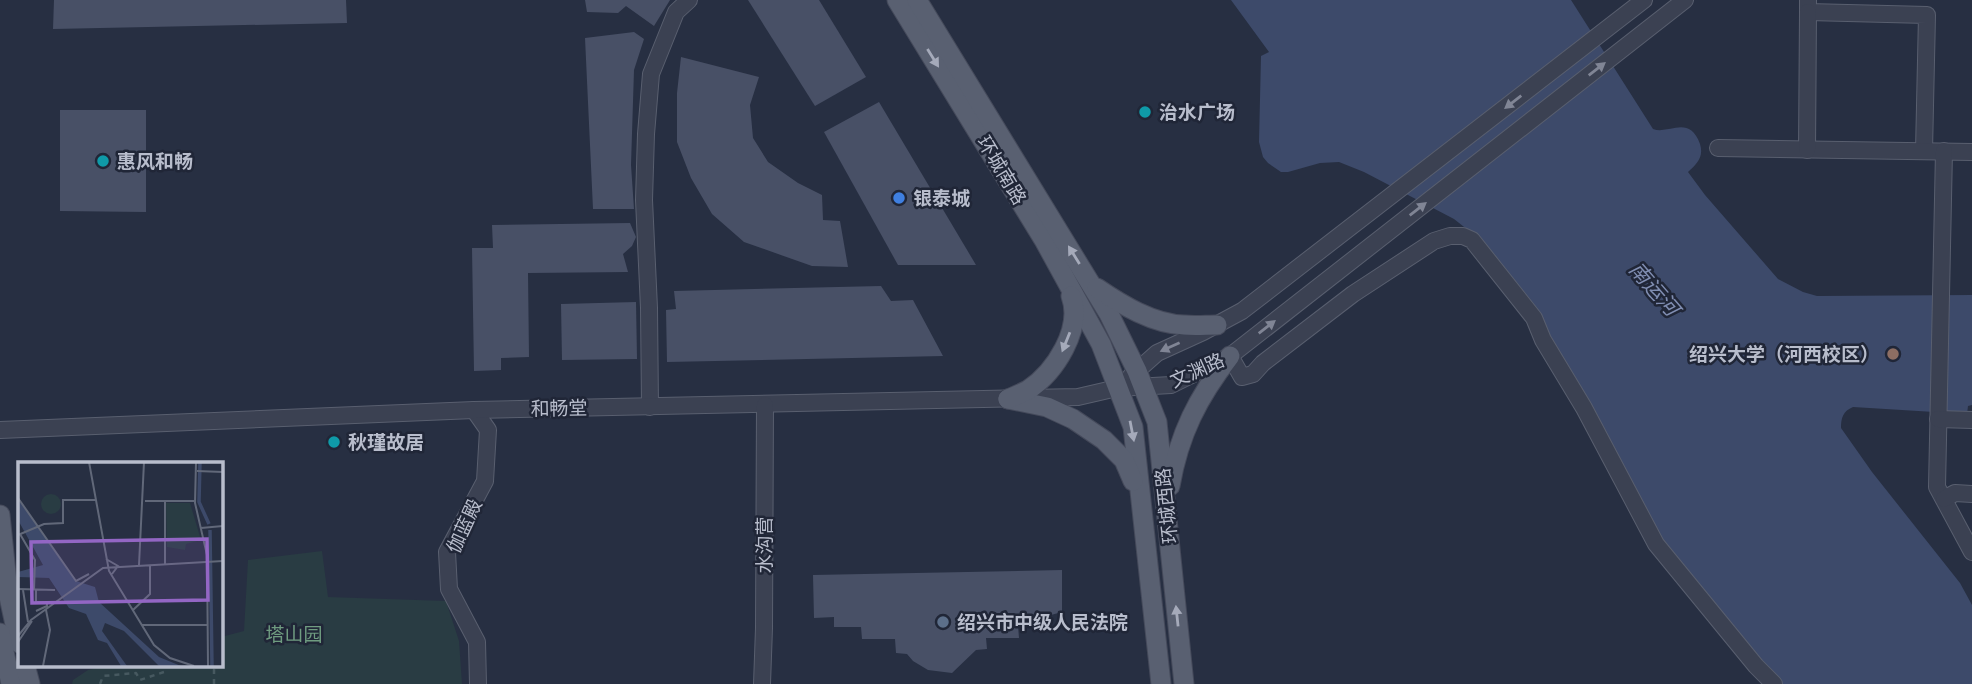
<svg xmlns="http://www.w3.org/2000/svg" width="1972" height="684" viewBox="0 0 1972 684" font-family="'DejaVu Sans','Noto Sans SC',sans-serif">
<rect width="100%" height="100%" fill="#272f42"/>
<polygon fill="#293c43" points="322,551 328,597 446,601 459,641 462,684 72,684 73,680 88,670 110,665 220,665 221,637 244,631 248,560"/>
<path fill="#3d4a6a" d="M1231 0H1571L1653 129C1669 135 1689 114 1700 144 1704 157 1697 164 1688 172L1705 195 1778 279 1803 292 1817 296 1972 295V405L1968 406 1967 414 1853 407C1843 411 1841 418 1841 428L1872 472 1960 583 1972 605V684H1782L1756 658 1662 545 1541 318 1473 234 1454 219 1364 172 1339 162 1320 163 1288 172H1281L1268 163 1263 157 1259 142 1261 56 1269 52Z"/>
<g fill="#485066">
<polygon points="54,0 346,0 347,23 53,29"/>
<polygon points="585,0 670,0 654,26 626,6 618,13 587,12"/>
<polygon points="748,0 819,0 866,77 815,106"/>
<polygon points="634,32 644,39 634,70 631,165 634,209 593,209 585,38"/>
<polygon points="681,57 759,77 750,105 753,138 768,162 798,183 822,195 823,220 840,221 848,267 812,266 744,242 712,214 691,178 677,142 677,93"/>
<polygon points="879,102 976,265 898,265 824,132"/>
<polygon points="60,110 146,110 146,212 60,211"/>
<polygon points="630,223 636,237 632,246 623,254 628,272 528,273 529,357 501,358 501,370 474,371 472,248 493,248 492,225"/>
<polygon points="881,286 891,301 913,300 943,356 667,362 666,310 676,309 674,291"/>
<polygon points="636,302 637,359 562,360 561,304"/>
<polygon points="1062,570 1062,612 1051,615 1051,626 1018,626 1019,638 986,638 987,649 976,650 952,673 928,670 913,661 907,654 896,653 895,639 862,639 861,627 834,627 834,617 814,618 813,575"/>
</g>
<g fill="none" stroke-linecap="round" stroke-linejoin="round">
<g stroke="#595f6f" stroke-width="18">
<g id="minor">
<polyline points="1808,0 1808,12 1927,15 1924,151"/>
<polyline points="1718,148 1972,152"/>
<polyline points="1807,150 1808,12"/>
<polyline points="1944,151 1937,487 1972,552"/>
<polyline points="1230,356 1242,377 1253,374 1263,363 1353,294 1434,241 1450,236 1463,236 1472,240 1534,318 1543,340 1584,408 1656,544 1756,666 1774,684"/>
<polyline points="1130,377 1157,353 1203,332 1242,311 1644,0"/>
<polyline points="650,407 649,308 644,200 646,134 651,74 676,12 689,0"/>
<polyline points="474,410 488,430 485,481 447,552 449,589 477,642 478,684"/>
<polyline points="1938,419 1972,420"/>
<polyline points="0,430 474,410 1078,397 1117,388 1171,385 1230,356 1685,0"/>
<polyline points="1944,499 1955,493 1972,494"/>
<polyline points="762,684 764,628 765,405"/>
</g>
</g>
<g stroke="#454a5b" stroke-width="21">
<g id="major">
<polyline points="897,0 1044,240 1101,344 1133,427 1161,684"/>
<polyline points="917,0 1109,314 1137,371 1157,422 1184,684"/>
<path d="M1097 288C1122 305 1153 324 1184 325 1195 326 1206 325 1217 325"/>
<polyline points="1008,399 1047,407 1073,419 1104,440 1124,460 1133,481"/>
<path d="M1008 399C1015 396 1022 393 1028 390 1055 372 1083 329 1071 296"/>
<path d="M1170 486C1179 434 1198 397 1230 356"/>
<polyline points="0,515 8,592 19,643"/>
<polyline points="0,633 11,684"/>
<polyline points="25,665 30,684"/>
</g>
</g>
<g stroke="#475960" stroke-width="2.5" stroke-dasharray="5 5" stroke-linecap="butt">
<polyline points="220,655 220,659"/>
<polyline points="100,684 103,676 136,673 140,680 164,672 167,665"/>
<polyline points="214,684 214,670 217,665"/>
</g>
<use href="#minor" stroke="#3b4152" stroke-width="16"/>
<use href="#major" stroke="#596071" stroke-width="19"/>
</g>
<defs><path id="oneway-solid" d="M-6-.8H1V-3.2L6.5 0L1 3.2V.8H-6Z" transform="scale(1.75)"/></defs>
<g fill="#a5aaba">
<use href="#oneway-solid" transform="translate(933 58) rotate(58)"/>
<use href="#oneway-solid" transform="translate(1074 255) rotate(-122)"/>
<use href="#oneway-solid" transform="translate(1066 342) rotate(112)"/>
<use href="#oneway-solid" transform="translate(1132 431) rotate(79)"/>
<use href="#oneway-solid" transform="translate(1177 616) rotate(-96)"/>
</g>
<g fill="#808595">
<use href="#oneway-solid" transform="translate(1597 69) rotate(-38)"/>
<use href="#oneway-solid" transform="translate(1513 102) rotate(142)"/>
<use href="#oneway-solid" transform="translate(1418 209) rotate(-38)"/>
<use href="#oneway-solid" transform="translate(1267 327) rotate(-38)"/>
<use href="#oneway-solid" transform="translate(1170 347) rotate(156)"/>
</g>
<g fill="#0f9aa8" stroke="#202637" stroke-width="2.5">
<circle cx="1145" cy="112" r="7"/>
<circle cx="103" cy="161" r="7"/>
<circle cx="334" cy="442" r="7"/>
</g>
<circle fill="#3f7fe0" stroke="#202637" stroke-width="2.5" cx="899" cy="198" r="7"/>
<circle fill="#8d6e63" stroke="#202637" stroke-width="2.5" cx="1893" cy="354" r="7"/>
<circle fill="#5c6f8a" stroke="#202637" stroke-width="2.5" cx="943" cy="622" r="7"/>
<g text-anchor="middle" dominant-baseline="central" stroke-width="5" stroke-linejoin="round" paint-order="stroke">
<g font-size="19" font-weight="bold" fill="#b8bdcc" stroke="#202637" text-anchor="start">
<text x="1159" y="112">治水广场</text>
<text x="117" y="161">惠风和畅</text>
<text x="913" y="198">银泰城</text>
<text x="1879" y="354" text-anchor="end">绍兴大学（河西校区）</text>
<text x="348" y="442">秋瑾故居</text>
<text x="957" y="622">绍兴市中级人民法院</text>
</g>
<g font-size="19" fill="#b8bdcc" stroke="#202637">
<text transform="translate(1002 170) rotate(59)">环城南路</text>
<text transform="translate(1197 370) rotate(-24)">文渊路</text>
<text transform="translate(559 408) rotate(-1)">和畅堂</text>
<text transform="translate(1166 506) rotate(-96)">环城西路</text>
<text transform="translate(464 526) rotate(-65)">伽蓝殿</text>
<text transform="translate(764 545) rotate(-90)">水沟营</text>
</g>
<g font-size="19" fill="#6f9c80" stroke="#202637">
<text x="294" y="634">塔山园</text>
</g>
<g font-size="21" font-style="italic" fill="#808eb2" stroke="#202637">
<text transform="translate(1654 289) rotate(49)">南运河</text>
</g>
</g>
<g transform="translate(18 462)">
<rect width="205" height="205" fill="#272f42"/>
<path d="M23 42a10 10 0 1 1 20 0a10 10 0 1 1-20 0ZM148 41H172L183 78 168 82 167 88 149 85Z" fill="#293c43"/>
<path d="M0 36 58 119 77 125 81 140 141 195 163 204H141L106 169 87 161 84 169 109 204H103L89 181 80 178 68 152 51 146 31 116 0 115V110L25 103 0 58Z" fill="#3d4a6a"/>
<path fill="none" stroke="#3d4a6a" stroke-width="3.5" d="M182 0 181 40 191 62M192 68 194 204"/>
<path fill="none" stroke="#616879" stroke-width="2" d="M71 0 91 109 136 183 152 196 176 204M178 0 177 41 189 93 190 204M179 9 205 10M0 36 58 119 71 112M127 39H178M147 39V102M183 66 205 64M2 72 17 98 16 128M0 73 26 62 45 61V38H78M88 97 100 104 94 112M121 103 126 0M0 127 37 128M5 128 10 160M115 148 132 132V103M18 149 29 144V140H18V128M124 163H189M0 174 13 158 85 106 205 99M0 180 14 159M25 204 32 168 28 148"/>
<path fill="#9366c4" fill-opacity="0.15" stroke="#9366c4" stroke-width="3.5" d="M189 77 190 138 14 141 13 80Z"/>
<rect width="205" height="205" fill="none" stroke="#b8bdcc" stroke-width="3.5"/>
</g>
</svg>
